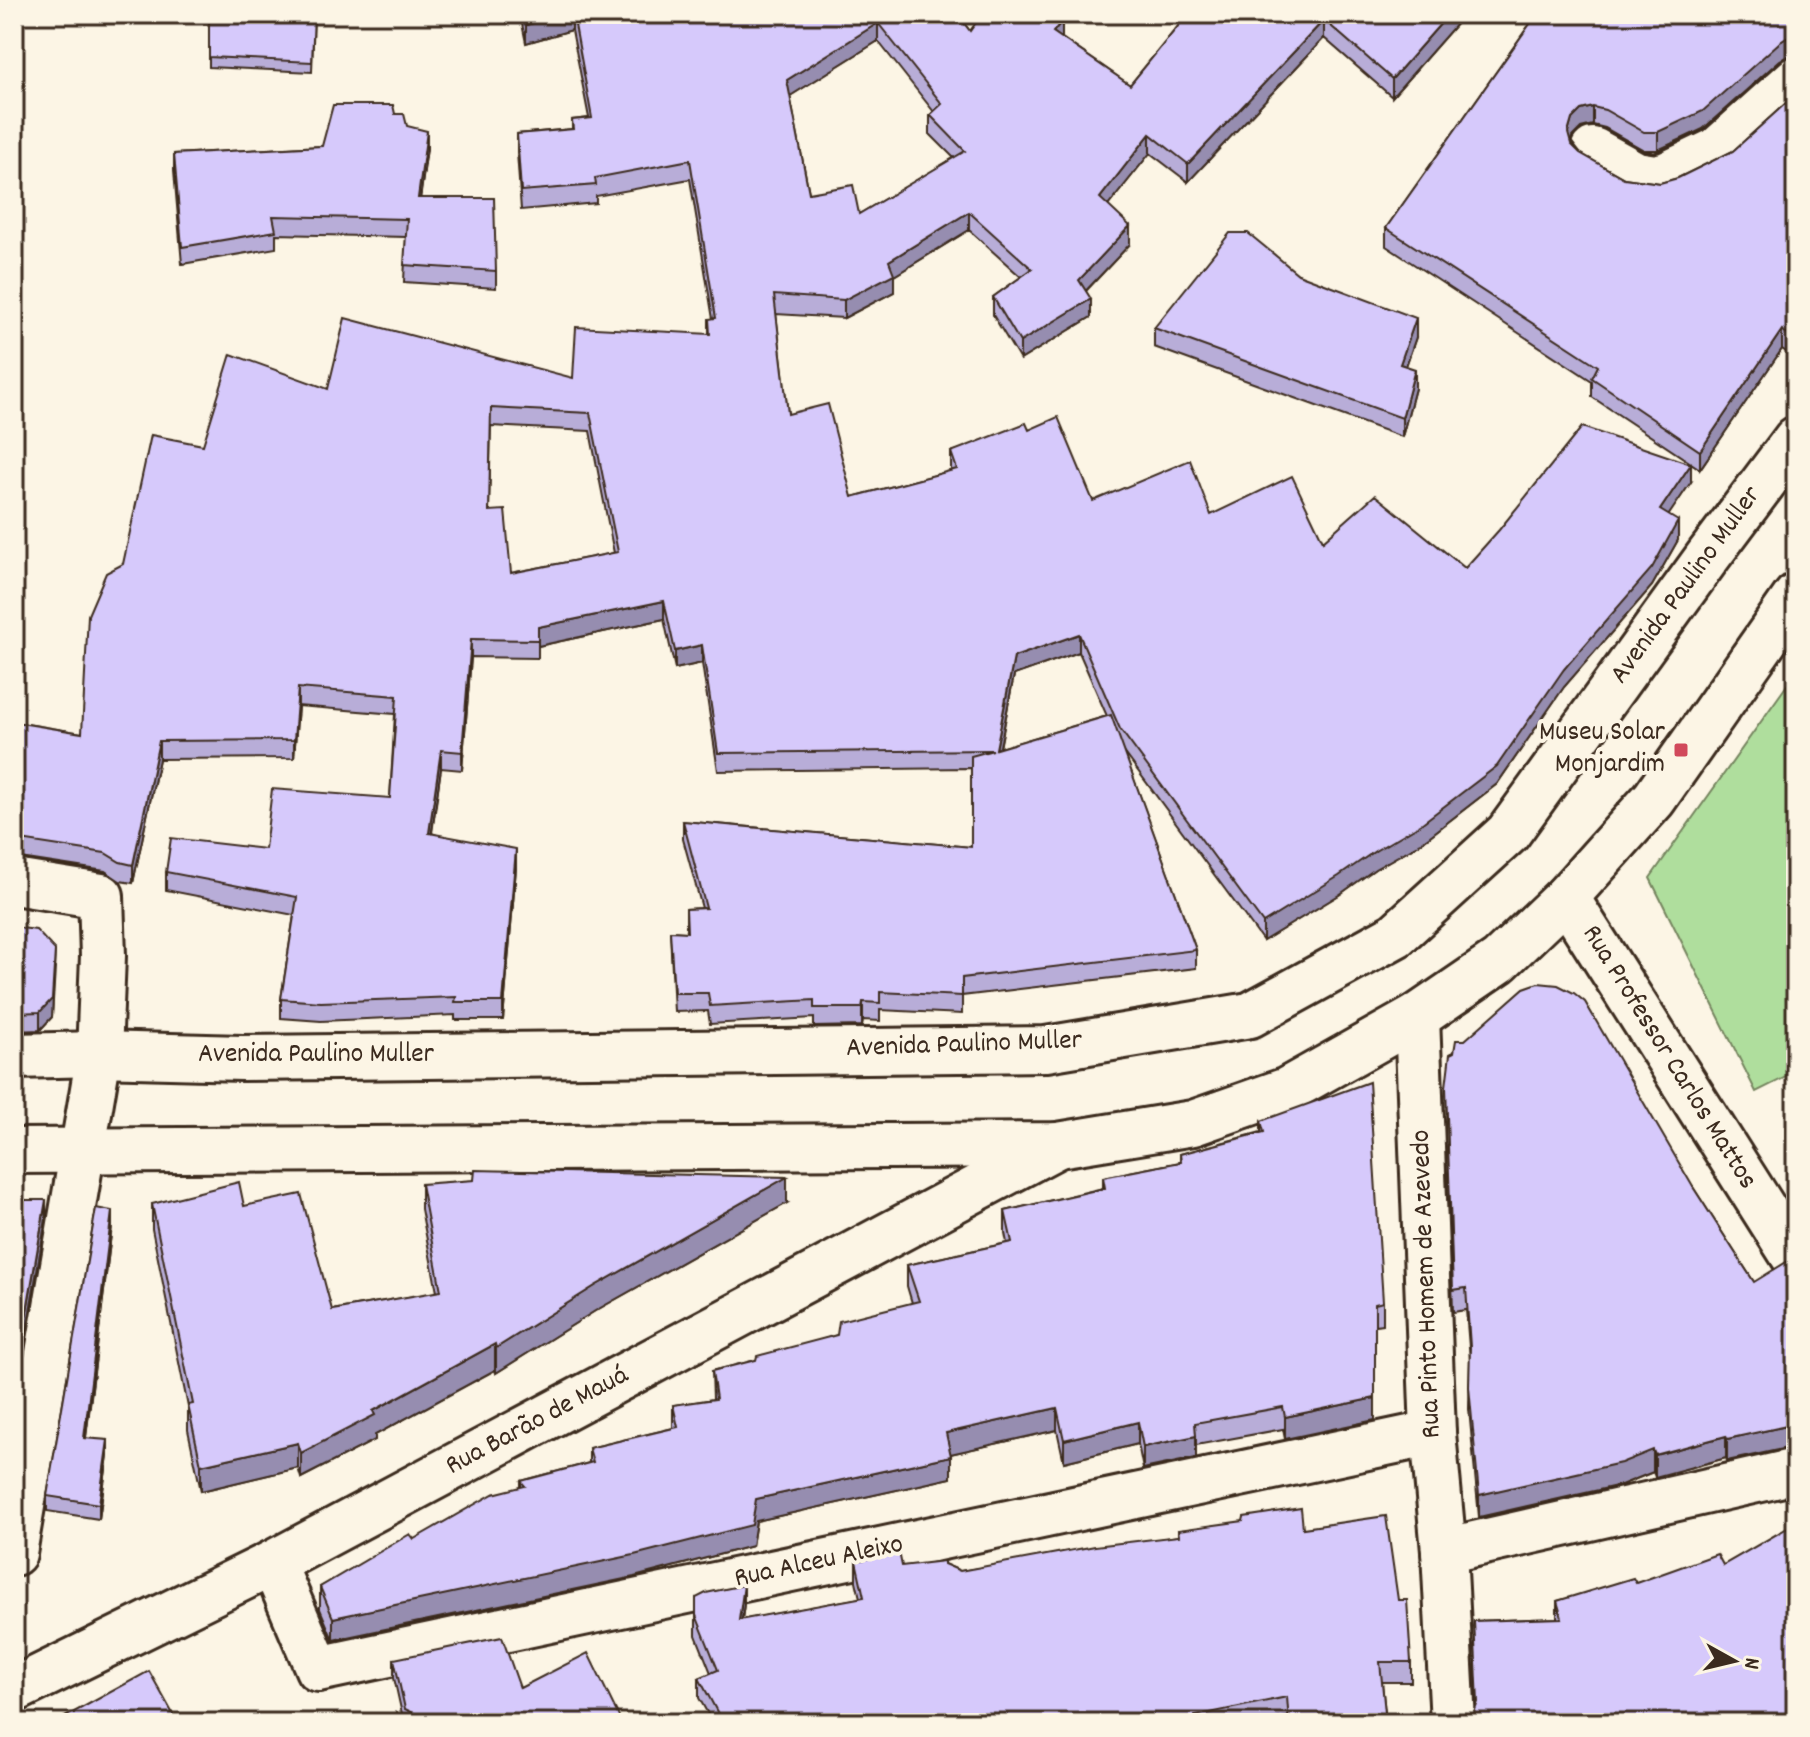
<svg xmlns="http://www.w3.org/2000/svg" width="1810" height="1737" viewBox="0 0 1810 1737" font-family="Dekko,sans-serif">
<rect width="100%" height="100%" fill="#fcf5e5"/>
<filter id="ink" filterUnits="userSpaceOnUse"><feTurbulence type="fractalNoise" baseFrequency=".0125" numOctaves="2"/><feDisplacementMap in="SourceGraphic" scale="16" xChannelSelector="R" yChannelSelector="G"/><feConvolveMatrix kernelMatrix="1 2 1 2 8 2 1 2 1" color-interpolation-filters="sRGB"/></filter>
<g filter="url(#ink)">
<polygon fill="#afde9d" stroke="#75845e" stroke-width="2" points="1787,685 1796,689 1796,1072 1756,1092 1650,878"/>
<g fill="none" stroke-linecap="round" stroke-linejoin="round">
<g stroke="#3b2a1e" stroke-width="50">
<g id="street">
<polyline points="1593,150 1636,174 1655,177 1667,174 1717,150 1796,79"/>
<polyline points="14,882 101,896 103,956 99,1054 14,1553"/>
<polyline points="1566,897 1796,1260"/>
<polyline points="1417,1017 1433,1433 1444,1551 1453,1723"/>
<polyline points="1444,1551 1796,1471"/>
<polyline points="273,1563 318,1669 1433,1433"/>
<polyline points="14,1690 273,1563 1058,1145"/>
</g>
</g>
<g stroke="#3b2a1e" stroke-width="50">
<g id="secondary">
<polyline points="14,1056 99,1054 242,1058 1046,1049 1250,1015 1396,935 1508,833 1709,555 1796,439"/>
<polyline points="14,1151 1058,1145 1193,1123 1287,1090 1417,1017 1499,961 1566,897 1654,799 1796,596"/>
</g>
</g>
<use href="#street" stroke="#fcf5e5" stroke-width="44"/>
<use href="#secondary" stroke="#fcf5e5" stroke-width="44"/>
</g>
<g fill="#b8add8" stroke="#3b2a1e" stroke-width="2" fill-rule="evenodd">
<polygon points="209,14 314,14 312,72 209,67"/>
<path d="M520 14H957L970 31 1062 38 1130 85 1188 14H1465L1392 97 1324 38 1188 182 1150 153 1108 206 1130 244 1086 291 1091 317 1020 360 993 315V297L1021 277 969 230 894 276V292L844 318 776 314 788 414 852 497 951 471V452L1029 430 1093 501 1211 515 1323 541 1465 568 1691 482 1668 515 1678 540 1652 586 1564 687 1497 784 1421 843 1375 869 1339 895 1263 941 1124 752 1196 950V968L962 996V1014L880 1010V1021L863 1020 862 1026 814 1027V1018L710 1024 708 1011 674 1012 670 931 686 932V909L702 908 683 839V821L971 847V768L718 771 702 663 675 669 664 619 538 646V658L471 657 462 770 441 768 432 833 516 868 503 1020H455V1015L321 1021 281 1018V999L294 915 166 890V872L265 849 390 798 395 714 298 706 294 758 159 759 133 883 120 881 105 871 14 857V722L82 733 123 564 203 445 328 389 573 378 709 334V319H713L690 179 596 196V203L521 210 517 152V134L572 129V120L589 118 572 30 526 43ZM878 41 934 112 930 115V134L954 158 859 214 809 193 790 96ZM491 426 590 431 614 553 511 573 489 511ZM1079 652 1107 716 1000 748 1014 675Z"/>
<polygon points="1537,14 1796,14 1796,55 1790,55 1780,60 1703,129 1658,150 1644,150 1605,128 1593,125 1581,128 1572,137 1571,141 1580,153 1624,178 1660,183 1678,178 1733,151 1796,94 1796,359 1782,349 1700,469 1592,397 1592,381 1386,246 1386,228"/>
<polygon points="395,114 427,148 420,198 496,271 496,288 404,282 406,237 276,234 276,248 182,264 174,171 174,154 322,146"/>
<polygon points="1298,274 1416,337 1406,366 1415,388 1402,437 1154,347 1154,328"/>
<polygon points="14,927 55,968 52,1017 40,1030 14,1031"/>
<polygon points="1446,1087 1693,1187 1754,1282 1727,1461 1726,1458 1655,1477 1653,1472 1621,1485 1479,1517 1469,1409 1470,1360 1466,1310 1453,1312"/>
<polygon points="1261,1121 1383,1302 1383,1324 1375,1325 1375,1420 1285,1439 1283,1429 1196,1445 1196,1458 1143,1469 1138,1444 1064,1462 1057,1430 950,1454 951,1478 756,1521 752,1546 634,1577 333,1640 320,1609 320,1587 521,1487 521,1481 589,1463 589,1448 673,1428 673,1405 713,1399 712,1371 756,1360 837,1335 912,1303 907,1286 907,1265 1007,1243 1005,1233 1005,1211 1103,1188 1103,1177 1180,1162 1180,1154 1261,1132"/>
<polygon points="1796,1166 1796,1196 1793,1191 1793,1169"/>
<polygon points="421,1184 787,1203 595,1311 496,1373 495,1370 375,1435 375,1440 301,1478 298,1468 201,1491 188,1430 188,1407 152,1229 152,1204 244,1206 332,1310 437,1292 421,1209"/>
<polygon points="112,1226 86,1438 108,1455 99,1519 47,1511 47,1496"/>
<polygon points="1303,1528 1398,1600 1411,1662 1411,1682 1382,1682 1386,1723 1288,1723 1287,1717 1256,1723 713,1723 699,1698 699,1678 711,1673 696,1635 696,1598 744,1604 742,1620 860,1598 856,1581 856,1561 902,1566 944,1564 960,1571 1178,1536 1178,1530"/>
<polygon points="1723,1565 1477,1705 1474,1621 1557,1618 1557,1601 1636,1583"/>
<polygon points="394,1659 520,1688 622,1723 404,1723 394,1678"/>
</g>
<g fill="#968db0" stroke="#3b2a1e" stroke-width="2">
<polygon points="565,14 572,14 572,30 526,43 526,25"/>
<polygon points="1449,14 1465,14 1392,97 1392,79"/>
<polygon points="1324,20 1324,38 1188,182 1188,164"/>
<polygon points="1062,21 1062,39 1053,32"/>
<polygon points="878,23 878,41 787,98 787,80"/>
<polygon points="1790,36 1790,55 1780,60 1703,129 1658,150 1658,132 1780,42"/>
<polygon points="1593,107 1593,125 1581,128 1572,137 1568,151 1568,133 1572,119 1581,110"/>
<polygon points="427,131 427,148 418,215 418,198"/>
<polygon points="1150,134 1150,153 1100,216 1100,198"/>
<polygon points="969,212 969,230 894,276 894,292 844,318 844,300 889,261"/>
<polygon points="1130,226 1130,244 1079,298 1079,280"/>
<polygon points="1091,299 1091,317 1020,360 1020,342"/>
<polygon points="1416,318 1416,337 1400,383 1400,364"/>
<polygon points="1782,330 1782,349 1700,469 1700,451"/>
<polygon points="1415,369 1415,388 1402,437 1402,418"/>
<polygon points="1691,464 1691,482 1660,528 1660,510"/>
<polygon points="1678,521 1678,540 1652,586 1564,687 1497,784 1421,843 1375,869 1339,895 1263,941 1263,923 1375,851 1564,669"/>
<polygon points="664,601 664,619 538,646 538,627"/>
<polygon points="1079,634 1079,652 1014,675 996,767 996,749 1014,657"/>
<polygon points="471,639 471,657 462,770 462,752"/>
<polygon points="702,645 702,663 675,669 675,651"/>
<polygon points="298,688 298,706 294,758 294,740"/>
<polygon points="159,741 159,759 133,883 133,865"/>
<polygon points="441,750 441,768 429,851 429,833"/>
<polygon points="516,849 516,868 503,1020 503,1002"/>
<polygon points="55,950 52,1017 40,1030 40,1012"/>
<polygon points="863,1002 863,1020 862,1026 862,1008"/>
<polygon points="787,1177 787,1203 595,1311 496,1373 496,1348 595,1286"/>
<polygon points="46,1200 46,1219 14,1404 14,1386"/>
<polygon points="112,1211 112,1226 84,1452 84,1438"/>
<polygon points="495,1344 495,1370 375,1435 375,1440 301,1478 301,1453 373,1411"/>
<polygon points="1375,1398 1375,1420 1285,1439 1285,1417"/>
<polygon points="1057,1408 1057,1430 946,1455 946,1433"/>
<polygon points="1138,1422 1138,1444 1064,1462 1064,1440"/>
<polygon points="1796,1424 1796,1446 1727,1461 1727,1439"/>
<polygon points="1196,1436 1196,1458 1143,1469 1143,1447"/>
<polygon points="1726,1436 1726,1458 1655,1477 1655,1455"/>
<polygon points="108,1440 108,1455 99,1519 99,1504"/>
<polygon points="298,1443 298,1468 201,1491 201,1465"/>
<polygon points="1653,1450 1653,1472 1621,1485 1479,1517 1479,1495"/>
<polygon points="951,1456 951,1478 756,1521 752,1546 634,1577 333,1640 333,1618 756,1499"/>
<polygon points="744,1585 744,1604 739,1640 739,1620"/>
</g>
<g fill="#d6c9fb" stroke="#3b2a1e" stroke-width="2" fill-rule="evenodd">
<polygon points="209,14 314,14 312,62 209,57"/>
<polygon points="524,14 565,14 526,25"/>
<path d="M573 14H957L970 31 982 14H1052L1062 21 1053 32 1130 85 1188 14H1449L1392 79 1324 20 1188 164 1150 134 1100 198 1130 226 1079 280 1091 299 1020 342 993 297 1032 269 969 212 889 261 894 274 844 300 774 295 788 414 828 404 852 497 957 469 951 452 1026 423 1029 430 1058 417 1093 501 1190 460 1211 515 1292 476 1323 541 1375 495 1465 568 1499 530 1582 427 1691 464 1660 510 1678 521 1652 568 1564 669 1497 766 1421 824 1375 851 1339 876 1263 923 1120 729 1079 634 1014 657 996 749 1111 715 1196 950 962 978V996L880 992V1003L863 1002 862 1008H814V1000L710 1006 708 993H674L670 931 687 932 686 909 706 908 683 821 971 847V756L993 750 718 753 702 645 675 651 664 601 538 627V640L471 639 462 752 441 750 429 833 516 849 503 1002H455L456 997 321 1002 281 999 297 897 166 872 171 838 265 849 272 789 390 798 397 696 298 688 294 740 159 741 133 865 120 862 105 853 14 839V722L82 733 88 615 106 573 123 564 151 435 203 445 231 354 328 389 345 318 573 378 576 327 710 334 709 319 716 318 690 160 595 178 596 185 521 191 517 134 573 129 572 120 592 118ZM878 23 942 104 930 115 965 151 859 214 853 185 809 193 787 80ZM491 408 590 413 618 552 511 573 505 510 489 511Z"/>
<polygon points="1537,14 1796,14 1796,37 1790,36 1780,42 1703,111 1658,132 1644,132 1605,110 1593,107 1581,110 1572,119 1568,133 1571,144 1580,153 1624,178 1660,183 1678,178 1733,151 1796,94 1796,341 1782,330 1700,451 1592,378 1598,366 1386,228"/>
<polygon points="333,105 393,105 395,114 404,114 407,126 427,131 418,198 494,198 496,271 404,265 407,219 273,216 276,231 182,247 174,154 322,146"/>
<polygon points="1230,233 1248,233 1298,274 1416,318 1400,364 1415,369 1402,418 1154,328"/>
<polygon points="14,927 36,930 55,950 52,999 40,1012 14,1013"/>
<polygon points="1538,983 1558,985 1574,993 1585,1002 1693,1187 1754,1282 1788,1261 1796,1262 1796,1424 1727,1439 1726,1436 1655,1455 1653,1450 1621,1463 1479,1495 1469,1387 1470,1347 1466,1288 1453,1290 1446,1087 1450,1054 1454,1052 1456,1040 1465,1040 1524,988"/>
<polygon points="1369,1082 1383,1302 1375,1304 1375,1398 1285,1417 1283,1407 1195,1423 1196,1436 1143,1447 1138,1422 1064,1440 1057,1408 946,1433 951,1456 756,1499 752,1525 634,1555 333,1618 320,1587 410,1534 414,1539 493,1494 525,1486 521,1481 593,1462 589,1448 678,1427 673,1405 716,1399 712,1371 756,1360 757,1356 837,1335 839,1321 919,1301 907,1265 1012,1242 1005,1211 1105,1188 1103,1177 1181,1162 1180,1154 1264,1132 1261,1121"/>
<polygon points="475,1170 787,1177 595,1286 496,1348 495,1344 373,1411 375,1415 301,1453 298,1443 201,1465 188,1405 193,1404 152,1204 239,1182 244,1206 301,1194 332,1310 441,1291 421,1184 474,1180"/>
<polygon points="14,1200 46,1200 14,1386"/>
<polygon points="96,1208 112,1211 84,1438 108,1440 99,1504 47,1496"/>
<polygon points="1301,1508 1303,1528 1386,1516 1398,1600 1407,1600 1411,1662 1380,1662 1386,1723 1289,1723 1287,1697 1195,1716 1195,1723 723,1723 699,1678 718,1670 696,1615 696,1598 706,1593 744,1585 739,1620 864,1597 856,1561 899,1552 902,1566 944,1561 944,1564 960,1571 1095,1546 1179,1536 1178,1530 1243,1521 1244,1517"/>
<polygon points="1796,1523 1796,1723 1473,1723 1472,1718 1478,1702 1474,1621 1562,1618 1557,1601 1633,1578 1636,1583 1717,1554 1723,1565"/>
<polygon points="502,1637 520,1688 588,1653 622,1723 434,1723 405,1709 394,1659"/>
<polygon points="149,1671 178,1723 54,1723"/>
</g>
</g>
<rect fill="#d1495b" stroke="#fcf5e5" stroke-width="3" x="1673" y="742" width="16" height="16" rx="4"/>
<g text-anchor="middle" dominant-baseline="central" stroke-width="8" stroke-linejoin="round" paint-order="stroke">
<g font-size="28" fill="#3b2a1e" stroke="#fcf5e5">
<text transform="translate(1687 586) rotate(-54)">Avenida Paulino Muller</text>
<text transform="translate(964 1046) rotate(-2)">Avenida Paulino Muller</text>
<text x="316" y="1056">Avenida Paulino Muller</text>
<text transform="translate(1668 1058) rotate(58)">Rua Professor Carlos Mattos</text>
<text transform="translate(1428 1284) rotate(-92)">Rua Pinto Homem de Azevedo</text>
<text transform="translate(538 1422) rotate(-28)">Rua Barão de Mauá</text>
<text transform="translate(819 1563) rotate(-12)">Rua Alceu Aleixo</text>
</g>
<g font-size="28" fill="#3b2a1e" stroke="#fcf5e5" text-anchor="end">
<text x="1665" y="734">Museu Solar<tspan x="1665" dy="32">Monjardim</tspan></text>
</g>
</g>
<rect width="1810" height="1737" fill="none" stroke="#fcf5e5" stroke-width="48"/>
<rect x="24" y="24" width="1762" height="1689" fill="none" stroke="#3b2a1e" stroke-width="3" filter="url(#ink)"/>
<g transform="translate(1734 1661) rotate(98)" stroke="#fcf5e5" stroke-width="6" paint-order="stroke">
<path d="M0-6L14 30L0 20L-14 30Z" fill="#3b2a1e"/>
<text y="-12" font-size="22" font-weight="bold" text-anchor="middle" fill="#3b2a1e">N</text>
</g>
</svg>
